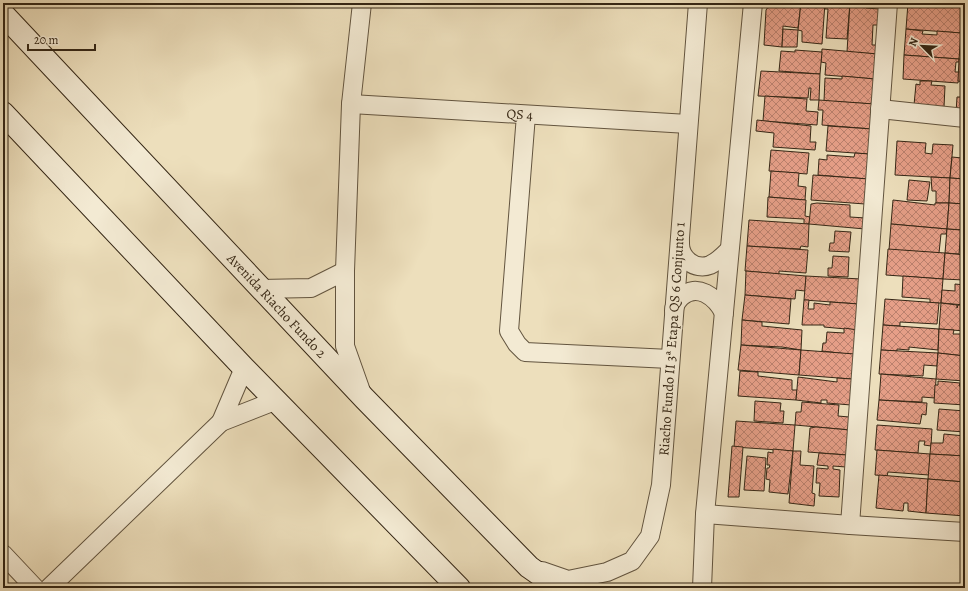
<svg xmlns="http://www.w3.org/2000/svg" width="968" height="591" viewBox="0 0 968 591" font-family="Alegreya,serif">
<defs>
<pattern id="building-cross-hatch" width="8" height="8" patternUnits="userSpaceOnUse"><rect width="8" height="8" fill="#e69f88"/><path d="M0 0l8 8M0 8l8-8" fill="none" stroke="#bb816e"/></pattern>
</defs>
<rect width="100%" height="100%" fill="#eddfbc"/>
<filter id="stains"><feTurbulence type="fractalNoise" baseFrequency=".005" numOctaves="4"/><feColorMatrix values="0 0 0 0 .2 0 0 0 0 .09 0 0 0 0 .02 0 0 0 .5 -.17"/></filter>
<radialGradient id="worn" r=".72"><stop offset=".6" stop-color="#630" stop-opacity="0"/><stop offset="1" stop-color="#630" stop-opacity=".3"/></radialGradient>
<g fill="url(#building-cross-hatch)" stroke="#342615">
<polygon points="771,3 801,3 798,28 783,26 782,47 764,45 766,10"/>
<polygon points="801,3 825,3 822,44 802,42 802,31 798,30"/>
<polygon points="825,3 850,3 847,39 826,38 828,9 825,9"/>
<polygon points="850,3 866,3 866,8 879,9 879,25 873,25 872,45 876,45 876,54 847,52"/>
<polygon points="908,3 963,3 961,33 906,29"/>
<polygon points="963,3 965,3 965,57 960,56"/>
<polygon points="783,29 798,30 797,47 782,47"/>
<polygon points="906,29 923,31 922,34 937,35 937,31 961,33 959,59 904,55"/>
<polygon points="822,49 878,54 875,79 825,75 826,63 821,62"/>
<polygon points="795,50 822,52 820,74 779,71 781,51 795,52"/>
<polygon points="904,55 959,59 959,62 956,62 955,72 959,72 958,83 903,79"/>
<polygon points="959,59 965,59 965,114 956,113 957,97 961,97 963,82 958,81"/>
<polygon points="761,71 820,74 819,100 810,100 811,88 809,88 808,98 758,96"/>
<polygon points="842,76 875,79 874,104 824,101 825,78 842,79"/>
<polygon points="920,81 932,81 931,85 945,86 944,107 914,105 916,84 920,85"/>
<polygon points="765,96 807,99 806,111 818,112 817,125 763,121"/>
<polygon points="819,100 874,104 872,129 822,125 823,110 818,110"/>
<polygon points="757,120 811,126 810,142 816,142 815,150 773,147 774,133 756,131"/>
<polygon points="828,126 872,129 869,154 826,151"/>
<polygon points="897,141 926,143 925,153 932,154 933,144 953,145 950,178 895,175"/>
<polygon points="963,145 965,145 965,179 950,178 952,157 962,158"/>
<polygon points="771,150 809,153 807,174 769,171"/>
<polygon points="855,153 870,154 868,179 818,175 819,159 827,160 827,155 854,157"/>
<polygon points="771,171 799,173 798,186 806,187 805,200 769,197"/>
<polygon points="813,175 869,179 865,204 811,200"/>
<polygon points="931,177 950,178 949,203 936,203 936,191 932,191"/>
<polygon points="950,178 965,179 965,204 949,203"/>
<polygon points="909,180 930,182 927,201 907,200"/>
<polygon points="768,197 806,200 805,216 810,217 809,224 804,224 804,219 767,217"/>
<polygon points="893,200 935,205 935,203 949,203 947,229 891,224"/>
<polygon points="817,203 850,205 850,217 866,218 865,229 809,224 811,204"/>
<polygon points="949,203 965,204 965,230 947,229"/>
<polygon points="749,220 809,224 808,247 801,246 800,249 747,246"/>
<polygon points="891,224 947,229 946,234 941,234 939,253 889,250"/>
<polygon points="947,229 961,230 959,254 945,253"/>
<polygon points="962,230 965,230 965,253 961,253"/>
<polygon points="835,231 851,232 849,252 829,251 830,243 834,243"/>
<polygon points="747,246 808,250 806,273 779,271 779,274 745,271"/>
<polygon points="888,249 945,253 943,279 886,275"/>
<polygon points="945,253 965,255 964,280 943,279"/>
<polygon points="833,256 849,257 848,277 828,276 828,268 832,268"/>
<polygon points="746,271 806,276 805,291 796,290 795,299 745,295"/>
<polygon points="806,276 861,279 859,304 804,300"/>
<polygon points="903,276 943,279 941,303 930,303 930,299 902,297"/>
<polygon points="955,284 965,285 965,305 941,303 942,290 955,291"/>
<polygon points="745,295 791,299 789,324 742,320"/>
<polygon points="885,299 939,303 937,324 900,322 900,326 883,325"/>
<polygon points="804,300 809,300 808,309 814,309 814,303 830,305 830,302 859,304 857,330 824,327 824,325 802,325"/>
<polygon points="941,303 957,305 957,308 958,305 961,305 961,308 965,308 965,331 939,329"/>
<polygon points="742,320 762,322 762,326 802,330 801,350 782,347 741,345"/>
<polygon points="883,325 939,329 938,350 909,347 909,350 897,349 897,351 881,350"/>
<polygon points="844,328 858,330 856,355 822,351 823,343 826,343 827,332 844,333"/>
<polygon points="939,329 954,330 953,334 965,334 965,331 965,356 938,353"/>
<polygon points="741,345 801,350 799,375 738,370"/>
<polygon points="801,350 855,354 852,379 799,375"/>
<polygon points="881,350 938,353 937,366 924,365 923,376 879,374"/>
<polygon points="938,353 965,356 965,381 936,379"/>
<polygon points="740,371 758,372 758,376 792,380 792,390 797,390 796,400 738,396"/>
<polygon points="881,374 936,379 935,398 922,397 922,402 879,400"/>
<polygon points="798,377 837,382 837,378 852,379 851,405 827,403 827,400 821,400 821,403 796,400"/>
<polygon points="938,381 960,383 959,386 965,386 965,405 934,403 935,385 938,385"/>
<polygon points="879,400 927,403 926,415 922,414 920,424 877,420"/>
<polygon points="755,401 781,403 780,411 784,411 783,423 754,421"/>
<polygon points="802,402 839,405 838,416 849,417 850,430 795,425 796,412 801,412"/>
<polygon points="939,409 965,411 965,432 937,430"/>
<polygon points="736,421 795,425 793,451 734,447"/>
<polygon points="877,425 932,429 931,446 924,445 925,441 919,441 918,453 875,450"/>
<polygon points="816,427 850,430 848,455 808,452 810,428"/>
<polygon points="944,434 965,436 965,456 930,454 931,443 943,443"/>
<polygon points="732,446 743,447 739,497 728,497"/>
<polygon points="773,449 793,451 788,494 769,492 770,480 766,479 767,468 769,468 770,465 767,465 768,452 773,453"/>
<polygon points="877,450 930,454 929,475 888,472 887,476 875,475"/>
<polygon points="793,451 801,451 800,465 814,466 812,493 815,494 814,506 789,503"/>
<polygon points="819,453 847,455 846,467 833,466 833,469 840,470 839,497 819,496 820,483 816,483 817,468 828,469 828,466 817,465"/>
<polygon points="930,454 965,456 965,482 928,479"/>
<polygon points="747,456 766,458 764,491 744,490"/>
<polygon points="879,475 928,479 926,513 908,511 908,503 904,503 903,511 876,508"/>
<polygon points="928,479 965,482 965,516 926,513"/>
</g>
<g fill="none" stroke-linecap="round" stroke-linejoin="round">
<g stroke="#62543f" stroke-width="20">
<g id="minor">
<path id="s1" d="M351 104 688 124"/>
<polyline points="880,109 965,118"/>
<polyline points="526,115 509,331 517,344 525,352 670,359"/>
<path d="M680 242C679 258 695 271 710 265 717 262 723 256 728 251"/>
<polyline points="345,271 351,104 362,3"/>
<polyline points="260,289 311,288 345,271 345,346 362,394"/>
<path d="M674 311C674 306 677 301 681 297 697 282 716 297 724 313"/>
<polyline points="244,368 221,422 277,400"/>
<polyline points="705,514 850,525 965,532"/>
<polyline points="850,525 888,3"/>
<polyline points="3,554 35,588"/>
<polyline points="542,571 568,580 607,572 632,561 650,536 661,485 698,3"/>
<polyline points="49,588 221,422"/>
<polyline points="702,588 705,514 753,3"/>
</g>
</g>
<g stroke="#342615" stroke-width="24">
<g id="secondary">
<path id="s2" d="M3 14 364 398 529 567 559 588"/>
<polyline points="3,113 244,368 459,588"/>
</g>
</g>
<use href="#minor" stroke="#f3ead3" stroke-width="18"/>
<use href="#secondary" stroke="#f3ead3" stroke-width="22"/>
</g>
<g text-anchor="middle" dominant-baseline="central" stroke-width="3.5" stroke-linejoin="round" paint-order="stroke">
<g font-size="14" fill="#342615" stroke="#f3ead3">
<text stroke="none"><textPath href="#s1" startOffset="169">QS 4</textPath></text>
<text stroke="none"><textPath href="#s2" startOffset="400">Avenida Riacho Fundo 2</textPath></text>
<text transform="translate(672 339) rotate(-86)">Riacho Fundo II 3ª Etapa QS 6 Conjunto 1</text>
</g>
</g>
<rect width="968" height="591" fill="none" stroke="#eddfbc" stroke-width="16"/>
<rect x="4" y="4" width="960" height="583" fill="none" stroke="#342615" stroke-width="2"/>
<rect x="8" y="8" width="952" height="575" fill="none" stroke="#342615"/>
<g transform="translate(922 46) rotate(294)" stroke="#f3ead3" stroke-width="3" paint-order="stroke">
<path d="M0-3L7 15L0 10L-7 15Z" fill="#342615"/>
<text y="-6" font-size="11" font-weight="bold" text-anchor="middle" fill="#342615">N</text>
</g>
<path d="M28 44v6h67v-6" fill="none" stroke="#342615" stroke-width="2"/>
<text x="34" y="44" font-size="12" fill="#342615" stroke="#f3ead3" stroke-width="3" paint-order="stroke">20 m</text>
<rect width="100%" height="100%" filter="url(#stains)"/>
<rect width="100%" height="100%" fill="url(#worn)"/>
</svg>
